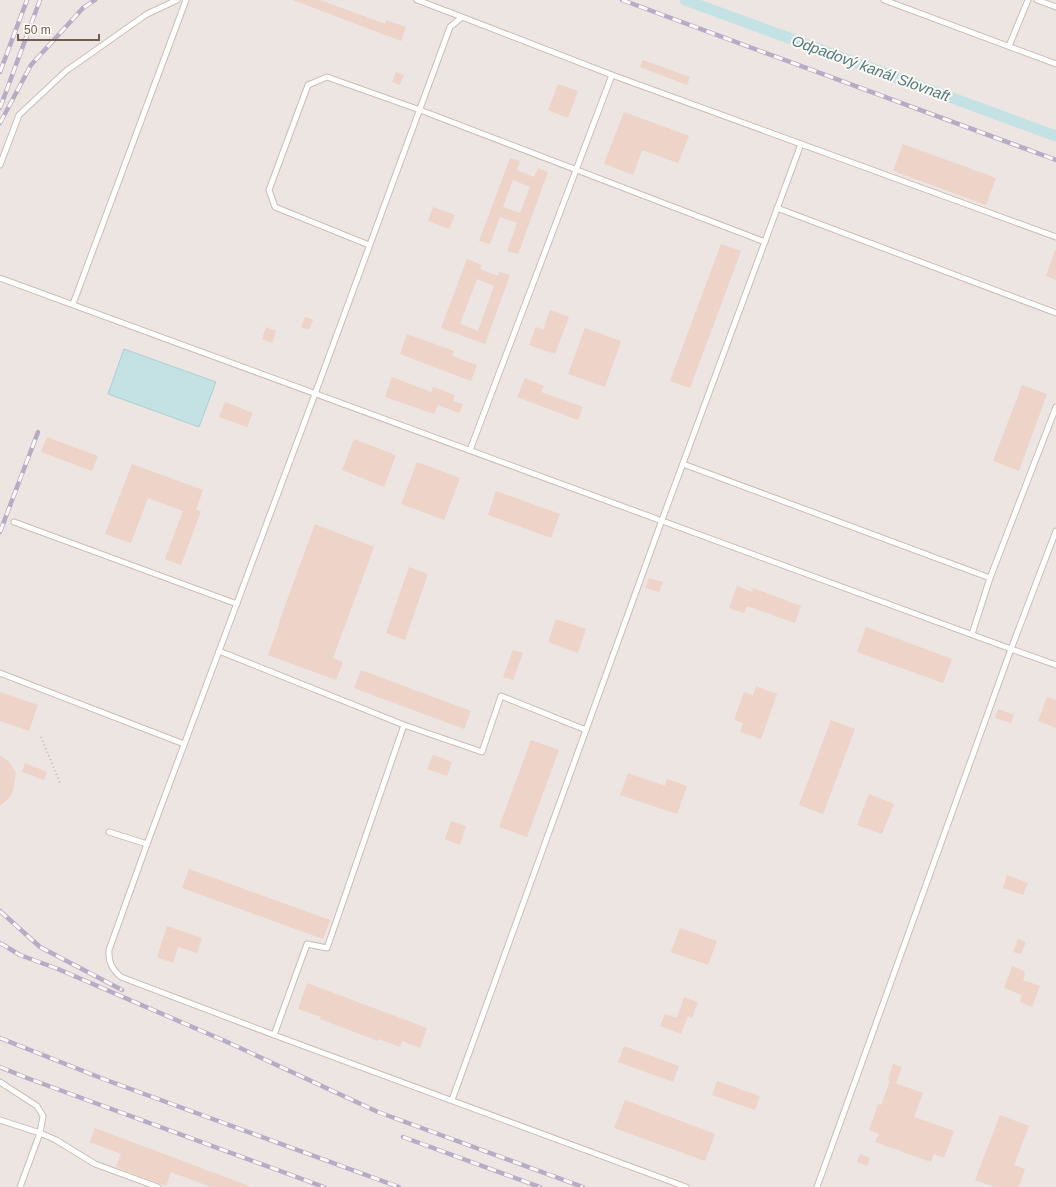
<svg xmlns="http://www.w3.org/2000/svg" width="1056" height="1187" viewBox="0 0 1056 1187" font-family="Helvetica,sans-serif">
<rect width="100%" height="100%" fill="#fbf4ee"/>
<rect fill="#ece5e2" x="0" y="0" width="1056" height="1187"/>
<polygon fill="#c4e2e3" stroke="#abd1d4" points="124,349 216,382 199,427 108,394"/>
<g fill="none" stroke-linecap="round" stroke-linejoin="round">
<polyline stroke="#c4e2e3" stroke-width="11" points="685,0 1056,136"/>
</g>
<g fill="#edd3c8" fill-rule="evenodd">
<polygon points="293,0 320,0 385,24 386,20 406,27 401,41"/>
<polygon points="643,60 690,77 687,85 640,67"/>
<polygon points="396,72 404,75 400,85 392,82"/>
<polygon points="558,84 578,91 568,118 548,110"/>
<polygon points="624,112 689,136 678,163 642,150 633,175 604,164"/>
<polygon points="903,144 996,178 986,205 893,171"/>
<path d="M510 158 520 161 517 170 534 177 538 168 548 172 518 254 507 251 517 223 500 217 490 244 479 241ZM513 180 530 187 520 213 503 207Z"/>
<polygon points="433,207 455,215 449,229 428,221"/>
<polygon points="721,244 741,251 690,388 670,381"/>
<polygon points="1055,250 1056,251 1056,280 1046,276"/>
<path d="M467 259 482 265 480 269 498 276 499 272 510 275 485 344 441 328ZM477 279 494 286 478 331 460 324Z"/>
<polygon points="550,310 569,317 555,354 529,345 536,327 543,330"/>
<polygon points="305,317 313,320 309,330 301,327"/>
<polygon points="266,327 276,331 272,343 262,339"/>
<polygon points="585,328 621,341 605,387 568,374"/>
<polygon points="407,334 454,351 452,356 477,365 471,381 400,354"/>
<polygon points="392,377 431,392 433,387 455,395 453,401 463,404 459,413 438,405 434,414 385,397"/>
<polygon points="525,378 544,386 541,392 583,407 578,420 517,397"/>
<polygon points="1022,385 1047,394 1019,471 993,461"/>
<polygon points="225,402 253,413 247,427 219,417"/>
<polygon points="47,437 98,456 92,471 41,452"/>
<polygon points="354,439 396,455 384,487 342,470"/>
<polygon points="417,462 460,478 444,520 401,504"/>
<polygon points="132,464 203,490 196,510 201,511 181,565 165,559 183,511 148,498 131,543 105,534"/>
<polygon points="496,491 560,514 551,538 488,515"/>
<polygon points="315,524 374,547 333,658 343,662 336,680 268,655 280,622 279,622"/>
<polygon points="409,567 428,574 405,640 386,633"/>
<polygon points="649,578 663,582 659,592 645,588"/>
<polygon points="737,586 752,592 753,588 801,606 795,623 747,606 744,613 729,608"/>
<polygon points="556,619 586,629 578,653 548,642"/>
<polygon points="866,627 952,659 943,683 857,652"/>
<polygon points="513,650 523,653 513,680 503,677"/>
<polygon points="361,670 471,711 464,729 354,688"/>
<polygon points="756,686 777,694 761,739 740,732 743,723 734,720 744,692 753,695"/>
<polygon points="0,692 38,705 29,731 0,721"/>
<polygon points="1047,697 1056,700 1056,728 1038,721"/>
<polygon points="998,709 1014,715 1011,723 995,718"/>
<polygon points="831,720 855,729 823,814 799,805"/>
<polygon points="531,740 559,750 527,837 499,827"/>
<polygon points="0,755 9,762 16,773 13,791 10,797 0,806"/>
<polygon points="433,755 452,762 447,776 427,769"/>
<polygon points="25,763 47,772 44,780 22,772"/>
<polygon points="628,773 665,786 667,779 687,786 677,814 620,795"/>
<polygon points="869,794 894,804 882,834 857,825"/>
<polygon points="451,821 466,826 460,845 445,839"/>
<polygon points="189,869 330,920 323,939 182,888"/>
<polygon points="1007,875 1028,883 1023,895 1003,888"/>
<polygon points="167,926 202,938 197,953 178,947 173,963 157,957"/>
<polygon points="680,928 717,941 708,965 671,952"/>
<polygon points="1018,939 1026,942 1021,954 1013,952"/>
<polygon points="1012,966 1025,971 1024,972 1025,973 1023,980 1040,986 1032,1007 1020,1002 1022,995 1004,988"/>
<polygon points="307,983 427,1028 420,1048 402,1041 400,1047 379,1039 378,1041 320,1019 321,1017 298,1009"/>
<polygon points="684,997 698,1002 692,1018 688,1016 681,1034 660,1026 665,1014 677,1018"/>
<polygon points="624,1046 679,1066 673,1082 618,1062"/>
<polygon points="893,1064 902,1067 896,1083 888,1080"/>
<polygon points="717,1081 760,1096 755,1110 712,1095"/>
<polygon points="890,1081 923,1093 914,1117 954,1131 944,1158 934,1154 931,1162 875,1142 879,1134 869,1130 878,1104 881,1105"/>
<polygon points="625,1100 715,1134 705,1161 614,1128"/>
<polygon points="1000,1115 1029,1126 1014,1165 1025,1169 1019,1187 995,1187 975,1180"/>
<polygon points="95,1128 249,1186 249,1187 211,1187 171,1172 166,1186 116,1167 121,1154 90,1142"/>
<polygon points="860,1154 870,1158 867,1166 857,1162"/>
</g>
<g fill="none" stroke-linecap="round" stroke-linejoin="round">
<g stroke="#cdbcb4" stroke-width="7">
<g id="service">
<polyline points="417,0 462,17"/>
<polyline points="884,0 1056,64"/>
<polyline points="1037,0 1056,7"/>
<polyline points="1009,46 1028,0"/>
<polyline points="0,165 19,115 66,71 147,14 177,0"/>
<polyline points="777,208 1056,313"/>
<polyline points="369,245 275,207 269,190 308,85 327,77 420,110 765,242"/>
<polyline points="0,278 1011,649 1056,531"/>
<polyline points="73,304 186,0"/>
<polyline points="470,450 612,75"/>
<polyline points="683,464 990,578"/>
<polyline points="14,522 237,604"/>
<polyline points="972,634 990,578 1056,407"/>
<polyline points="219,651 404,725 482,752 501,696 586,730"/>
<polyline points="0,673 184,744"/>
<polyline points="109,832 147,844"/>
<polyline points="274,1035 307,944 327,948 404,725"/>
<polyline points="0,1082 37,1106 43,1116 40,1133 20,1187"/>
<polyline points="452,1100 662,520 801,144"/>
<polyline points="0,1120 40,1133 56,1140 95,1164 158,1187"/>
<path d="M686 1187 274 1035 121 977C112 969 108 962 109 950L147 844 315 394 450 27 462 17 612 75 1056 237"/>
<polyline points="817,1187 1011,649 1056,665"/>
</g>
</g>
<polyline stroke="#d3b6ab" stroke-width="2" stroke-dasharray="1 3" stroke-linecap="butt" points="41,737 60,783"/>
<use href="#service" stroke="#fff" stroke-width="5"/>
<g stroke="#b7acc5" stroke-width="4.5">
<g id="rail">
<polyline points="622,0 1056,160"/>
<polyline points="0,72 27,0"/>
<polyline points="0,108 40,0"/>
<polyline points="0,123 31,65 83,8 95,0"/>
<polyline points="0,532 38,432"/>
<polyline points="0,911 40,947 122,990"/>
<polyline points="0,943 20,955 58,969 225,1041 378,1112 583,1187"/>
<polyline points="0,1038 106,1080 399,1187"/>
<polyline points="0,1067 27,1078 324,1187"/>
<polyline points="403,1137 540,1187"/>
</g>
</g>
<use href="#rail" stroke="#fef9f4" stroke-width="3" stroke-dasharray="9" stroke-linecap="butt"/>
</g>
<g text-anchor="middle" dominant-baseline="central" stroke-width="4" stroke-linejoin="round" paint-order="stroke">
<g font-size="15" font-style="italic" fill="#4b7b7e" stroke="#fef9f4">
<text transform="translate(871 68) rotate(20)">Odpadový kanál Slovnaft</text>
</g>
</g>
<path d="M18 34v6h81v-6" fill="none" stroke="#745b52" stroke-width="2"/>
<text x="24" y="34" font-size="12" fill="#745b52" stroke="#fef9f4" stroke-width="3" paint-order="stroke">50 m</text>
</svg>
